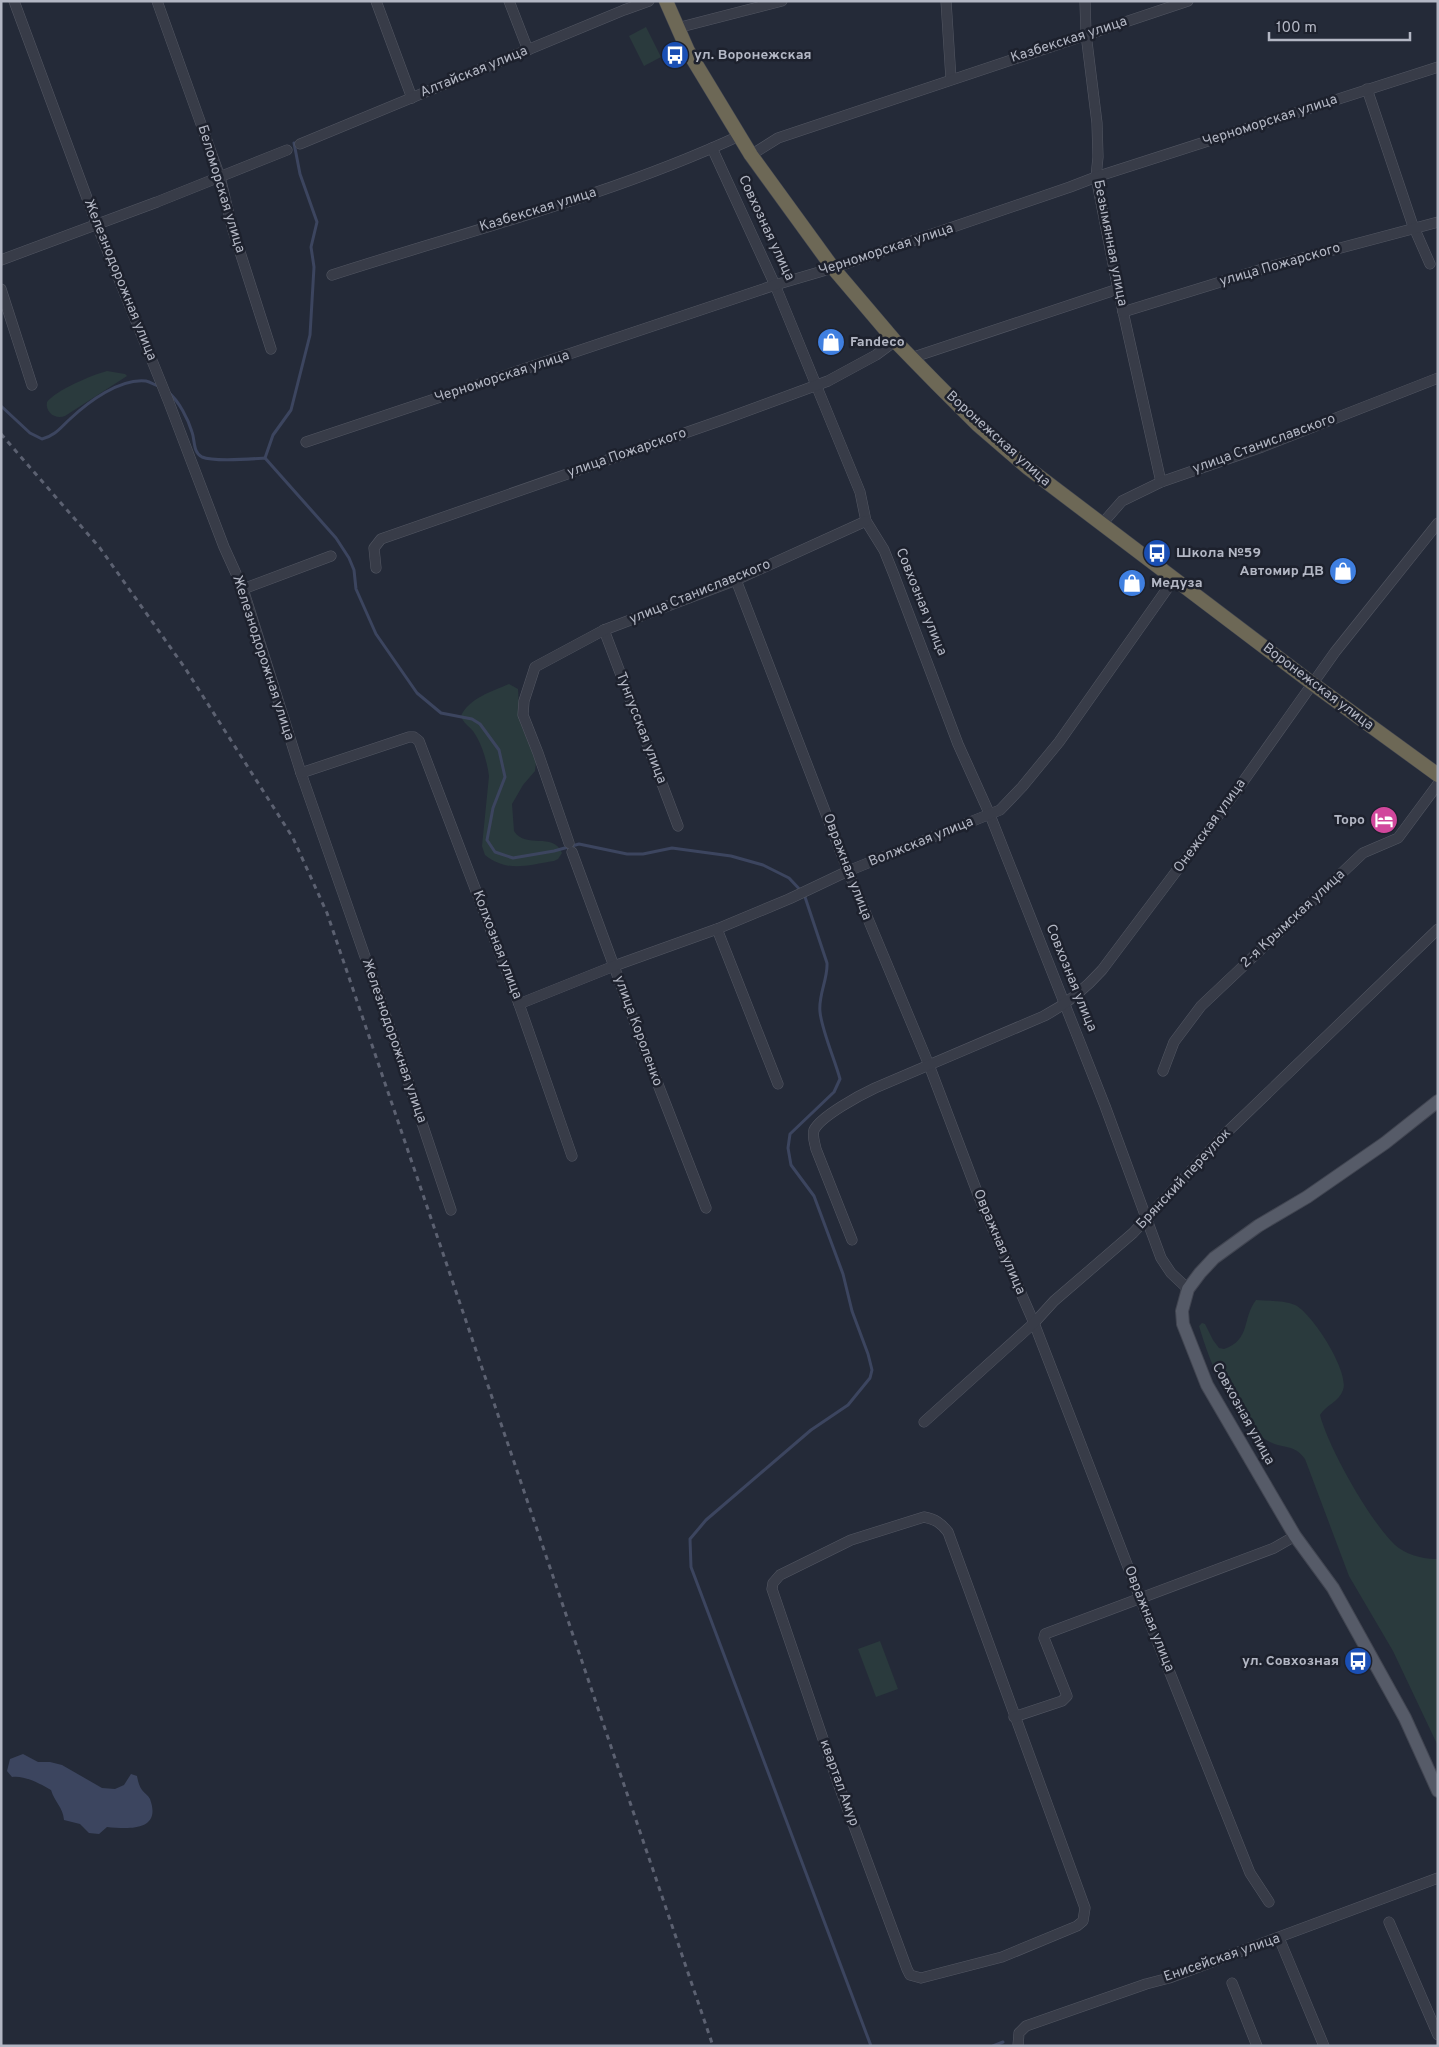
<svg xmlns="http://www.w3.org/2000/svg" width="1439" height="2047" viewBox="0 0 1439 2047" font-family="Overpass,sans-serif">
<rect width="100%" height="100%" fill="#242a38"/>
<g fill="#2a3a3d">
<polygon points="646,27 661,57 644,66 629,36"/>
<path d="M107 371 125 374 127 376 65 416C55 420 45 412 47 402 56 390 92 375 107 371Z"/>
<path d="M509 684 518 689 520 722 536 762 535 771 523 785 512 804 514 831C526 850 553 831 562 853L558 859 554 861C527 865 508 873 485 855L482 846 489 776C487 761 482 744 473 731 469 726 463 723 461 716 469 698 493 691 509 684Z"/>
<path d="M1256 1300C1269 1301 1284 1300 1295 1305 1312 1313 1350 1372 1343 1390 1339 1402 1326 1405 1320 1415 1329 1449 1370 1521 1395 1545 1405 1554 1424 1560 1438 1559V1746L1393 1651 1349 1576 1305 1459C1293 1443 1284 1450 1268 1441 1233 1422 1210 1364 1199 1326L1202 1323 1205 1324 1213 1340 1219 1348 1224 1349C1251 1340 1242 1318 1256 1300Z"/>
<polygon points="880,1641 898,1689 876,1697 858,1649"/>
</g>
<path fill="#3c455f" d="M23 1754 38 1762H50L62 1765 102 1788 115 1789 124 1785 131 1774 137 1776C138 1781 139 1786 142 1790 145 1794 148 1795 150 1799 162 1832 128 1829 107 1827L99 1834 89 1833 80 1824 64 1820C63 1807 55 1803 51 1790 41 1784 24 1775 12 1777L7 1771 10 1759Z"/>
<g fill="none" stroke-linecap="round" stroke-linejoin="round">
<g stroke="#3c455f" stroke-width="3">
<path d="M168 392C179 401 188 419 192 432 195 440 193 453 202 457 214 462 251 459 265 458L336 538 349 558 354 570 356 589 376 634 417 693 441 713 472 719 480 724 499 750 505 777 493 808 487 840 495 852 513 858 554 851 579 844 627 854H643L672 848 731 856 763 865 789 878 804 894 827 963C828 979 818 995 820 1012 822 1031 835 1060 840 1079L834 1092 790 1134 788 1148 791 1165 814 1196 843 1274 852 1311 868 1354 872 1370 870 1378 848 1405 811 1430 706 1520 690 1539 691 1567 871 2046"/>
<path d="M1 406 30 433 42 439C55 436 61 427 70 419 88 402 120 378 146 381 151 382 156 386 161 387"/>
<polyline points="265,458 273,435 291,410 310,335 314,267 311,247 317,222 300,174 294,143"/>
<polyline points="993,2046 1003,2042"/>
</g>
<g stroke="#535763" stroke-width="11">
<g id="minor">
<polyline points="14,1 97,225 168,400 224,547 243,589 301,773 399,1054 451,1210"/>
<polyline points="157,1 220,177 232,227 271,349"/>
<polyline points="376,1 412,98"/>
<polyline points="509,1 528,50"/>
<polyline points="946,1 951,79"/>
<polyline points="1085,1 1086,34 1097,123 1098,157 1096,177 1118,289 1161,482"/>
<polyline points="677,28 782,1"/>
<polyline points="1367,89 1412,223 1430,264"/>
<polyline points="300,144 624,10 649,1"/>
<polyline points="712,148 775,285 860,492 866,521 884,550 894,575 958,744 990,815 1105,1106 1161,1258 1171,1273 1188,1289"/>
<polyline points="751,155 778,138 1188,1"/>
<polyline points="1,260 157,202 287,150"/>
<path d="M332 275C468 231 609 196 739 136"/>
<polyline points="1,289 32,385"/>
<polyline points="1123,312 1269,267 1438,222"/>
<polyline points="911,358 1118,289"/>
<polyline points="306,442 775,285 833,268 1070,187 1096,177 1438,67"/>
<polyline points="1101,525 1122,501 1161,482 1262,447 1438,378"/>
<polyline points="376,568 374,548 381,539 725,419 828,381 876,355 895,341"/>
<polyline points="736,580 848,871 929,1065 979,1197 1034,1323 1140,1598 1250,1873 1269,1902"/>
<polyline points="243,589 331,556"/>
<polyline points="604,630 678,826"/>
<polyline points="301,773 409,737 414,737 419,741 519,1004 572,1156"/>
<polyline points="569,843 538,753 523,715 524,701 535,667 604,630 736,580 866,521"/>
<polyline points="572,852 647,1056 706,1208"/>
<polyline points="717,929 778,1084"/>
<polyline points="519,1004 614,966 717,929 789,899 848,871 1000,810 1022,787 1059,742 1174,579"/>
<polyline points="1163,1071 1174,1042 1201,1006 1363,853 1398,838 1438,784"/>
<path d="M852 1240 816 1149C815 1143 812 1137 814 1130 821 1116 860 1095 875 1088L1044 1016C1067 1004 1085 989 1102 970L1235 793 1335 652 1438 523"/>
<polyline points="924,1422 1034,1323 1054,1301 1133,1233 1225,1134 1438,929"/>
<path d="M924 1517C935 1519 941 1523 948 1532L1085 1908 1083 1921 1077 1926 1002 1957 921 1978 910 1975 907 1969 838 1783 772 1589 773 1583 780 1575 851 1540Z"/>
<polyline points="1014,1717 1062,1701 1067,1696 1044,1638 1045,1634 1274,1548 1295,1536"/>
<polyline points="1389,1922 1438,2035"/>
<polyline points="1279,1938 1324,2046"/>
<polyline points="1232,1983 1257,2046"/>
<polyline points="1018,2046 1019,2033 1026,2026 1146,1984 1169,1978 1438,1878"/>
</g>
</g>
<g stroke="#414551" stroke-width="14">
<polyline id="major" points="1438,1101 1385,1143 1307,1197 1258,1226 1214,1258 1200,1273 1188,1289 1182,1311 1183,1324 1207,1385 1295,1536 1333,1588 1405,1718 1438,1791"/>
</g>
<g stroke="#404450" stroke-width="15">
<polyline id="highway" points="666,1 688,51 751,155 833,268 895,341 936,383 978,425 1028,468 1313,684 1438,775"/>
</g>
<use href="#minor" stroke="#383c48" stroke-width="10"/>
<use href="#major" stroke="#565b68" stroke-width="12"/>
<use href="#highway" stroke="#6d6856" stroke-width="14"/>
<polyline stroke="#5c6171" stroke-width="3" stroke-dasharray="5 5" stroke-linecap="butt" points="1,434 100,548 185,668 293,838 327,913 713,2046"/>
</g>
<defs>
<g id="bus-disc" transform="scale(1.4375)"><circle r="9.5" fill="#1a4fb4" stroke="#1d212d"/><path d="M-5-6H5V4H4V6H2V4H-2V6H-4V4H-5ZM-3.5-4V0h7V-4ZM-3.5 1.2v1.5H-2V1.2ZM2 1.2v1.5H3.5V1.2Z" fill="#fff"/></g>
<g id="shop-disc" transform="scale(1.4375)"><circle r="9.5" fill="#3f7fe0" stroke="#1d212d"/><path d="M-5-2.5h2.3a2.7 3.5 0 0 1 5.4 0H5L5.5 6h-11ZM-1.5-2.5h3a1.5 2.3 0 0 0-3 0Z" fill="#fff"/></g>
<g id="hotel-disc" transform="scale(1.4375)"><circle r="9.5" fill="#d1479c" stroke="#1d212d"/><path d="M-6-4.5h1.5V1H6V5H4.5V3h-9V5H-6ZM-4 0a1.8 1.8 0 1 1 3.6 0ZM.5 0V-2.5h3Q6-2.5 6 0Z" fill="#fff"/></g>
</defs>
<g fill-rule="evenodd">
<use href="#bus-disc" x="675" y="55"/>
<use href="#shop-disc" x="831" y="342"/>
<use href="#bus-disc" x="1157" y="553"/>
<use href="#shop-disc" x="1343" y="571"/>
<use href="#shop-disc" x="1132" y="583"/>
<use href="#hotel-disc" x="1384" y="820"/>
<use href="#bus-disc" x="1358" y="1661"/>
</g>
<g text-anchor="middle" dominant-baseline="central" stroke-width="5" stroke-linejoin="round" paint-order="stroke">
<g font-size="14" fill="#b3b7c4" stroke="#1d212d">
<text transform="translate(1069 40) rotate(-18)">Казбекская улица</text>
<text transform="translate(474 72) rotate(-22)">Алтайская улица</text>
<text transform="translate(1270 121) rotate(-18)">Черноморская улица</text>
<text transform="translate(221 189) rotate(73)">Беломорская улица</text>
<text transform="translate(538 210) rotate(-17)">Казбекская улица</text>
<text transform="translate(766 228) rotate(65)">Совхозная улица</text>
<text transform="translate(1110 243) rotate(79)">Безымянная улица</text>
<text transform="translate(886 250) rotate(-18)">Черноморская улица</text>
<text transform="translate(1280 265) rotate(-16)">улица Пожарского</text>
<text transform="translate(120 280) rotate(68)">Железнодорожная улица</text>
<text transform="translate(502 377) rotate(-18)">Черноморская улица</text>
<text transform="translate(998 439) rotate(42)">Воронежская улица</text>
<text transform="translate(1264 444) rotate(-20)">улица Станиславского</text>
<text transform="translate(627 453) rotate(-19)">улица Пожарского</text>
<text transform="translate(700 592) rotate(-22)">улица Станиславского</text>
<text transform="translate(921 602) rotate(68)">Совхозная улица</text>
<text transform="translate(263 658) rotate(72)">Железнодорожная улица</text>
<text transform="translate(1318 687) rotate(37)">Воронежская улица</text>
<text transform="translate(641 728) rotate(69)">Тунгусская улица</text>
<text transform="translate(1210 826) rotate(-54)">Онежская улица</text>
<text transform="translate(921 842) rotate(-22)">Волжская улица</text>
<text transform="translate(847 867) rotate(69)">Овражная улица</text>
<text transform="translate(1293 919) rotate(-43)">2-я Крымская улица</text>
<text transform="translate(497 945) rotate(69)">Колхозная улица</text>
<text transform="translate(1071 978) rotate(68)">Совхозная улица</text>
<text transform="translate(638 1031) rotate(70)">улица Короленко</text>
<text transform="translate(394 1041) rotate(71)">Железнодорожная улица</text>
<text transform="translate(1184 1179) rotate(-47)">Брянский переулок</text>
<text transform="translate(999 1242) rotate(67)">Овражная улица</text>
<text transform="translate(1243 1414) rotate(61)">Совхозная улица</text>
<text transform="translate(1149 1619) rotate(68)">Овражная улица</text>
<text transform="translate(839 1783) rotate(70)">квартал Амур</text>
<text transform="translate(1222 1958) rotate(-19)">Енисейская улица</text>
</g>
<g font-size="14" font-weight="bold" fill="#b3b7c4" stroke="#1d212d" text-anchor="start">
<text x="694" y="55">ул. Воронежская</text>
<text x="850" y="342">Fandeco</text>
<text x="1176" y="553">Школа №59</text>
<text x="1324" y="571" text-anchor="end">Автомир ДВ</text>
<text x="1151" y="583">Медуза</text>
<text x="1365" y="820" text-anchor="end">Торо</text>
<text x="1339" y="1661" text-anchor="end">ул. Совхозная</text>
</g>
</g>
<rect width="1439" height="2047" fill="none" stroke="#b3b7c4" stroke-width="5"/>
<path d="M1269 32v8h141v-8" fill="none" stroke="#b3b7c4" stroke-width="2.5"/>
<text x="1276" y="32" font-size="15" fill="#b3b7c4" stroke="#1d212d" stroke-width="4" paint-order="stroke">100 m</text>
</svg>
